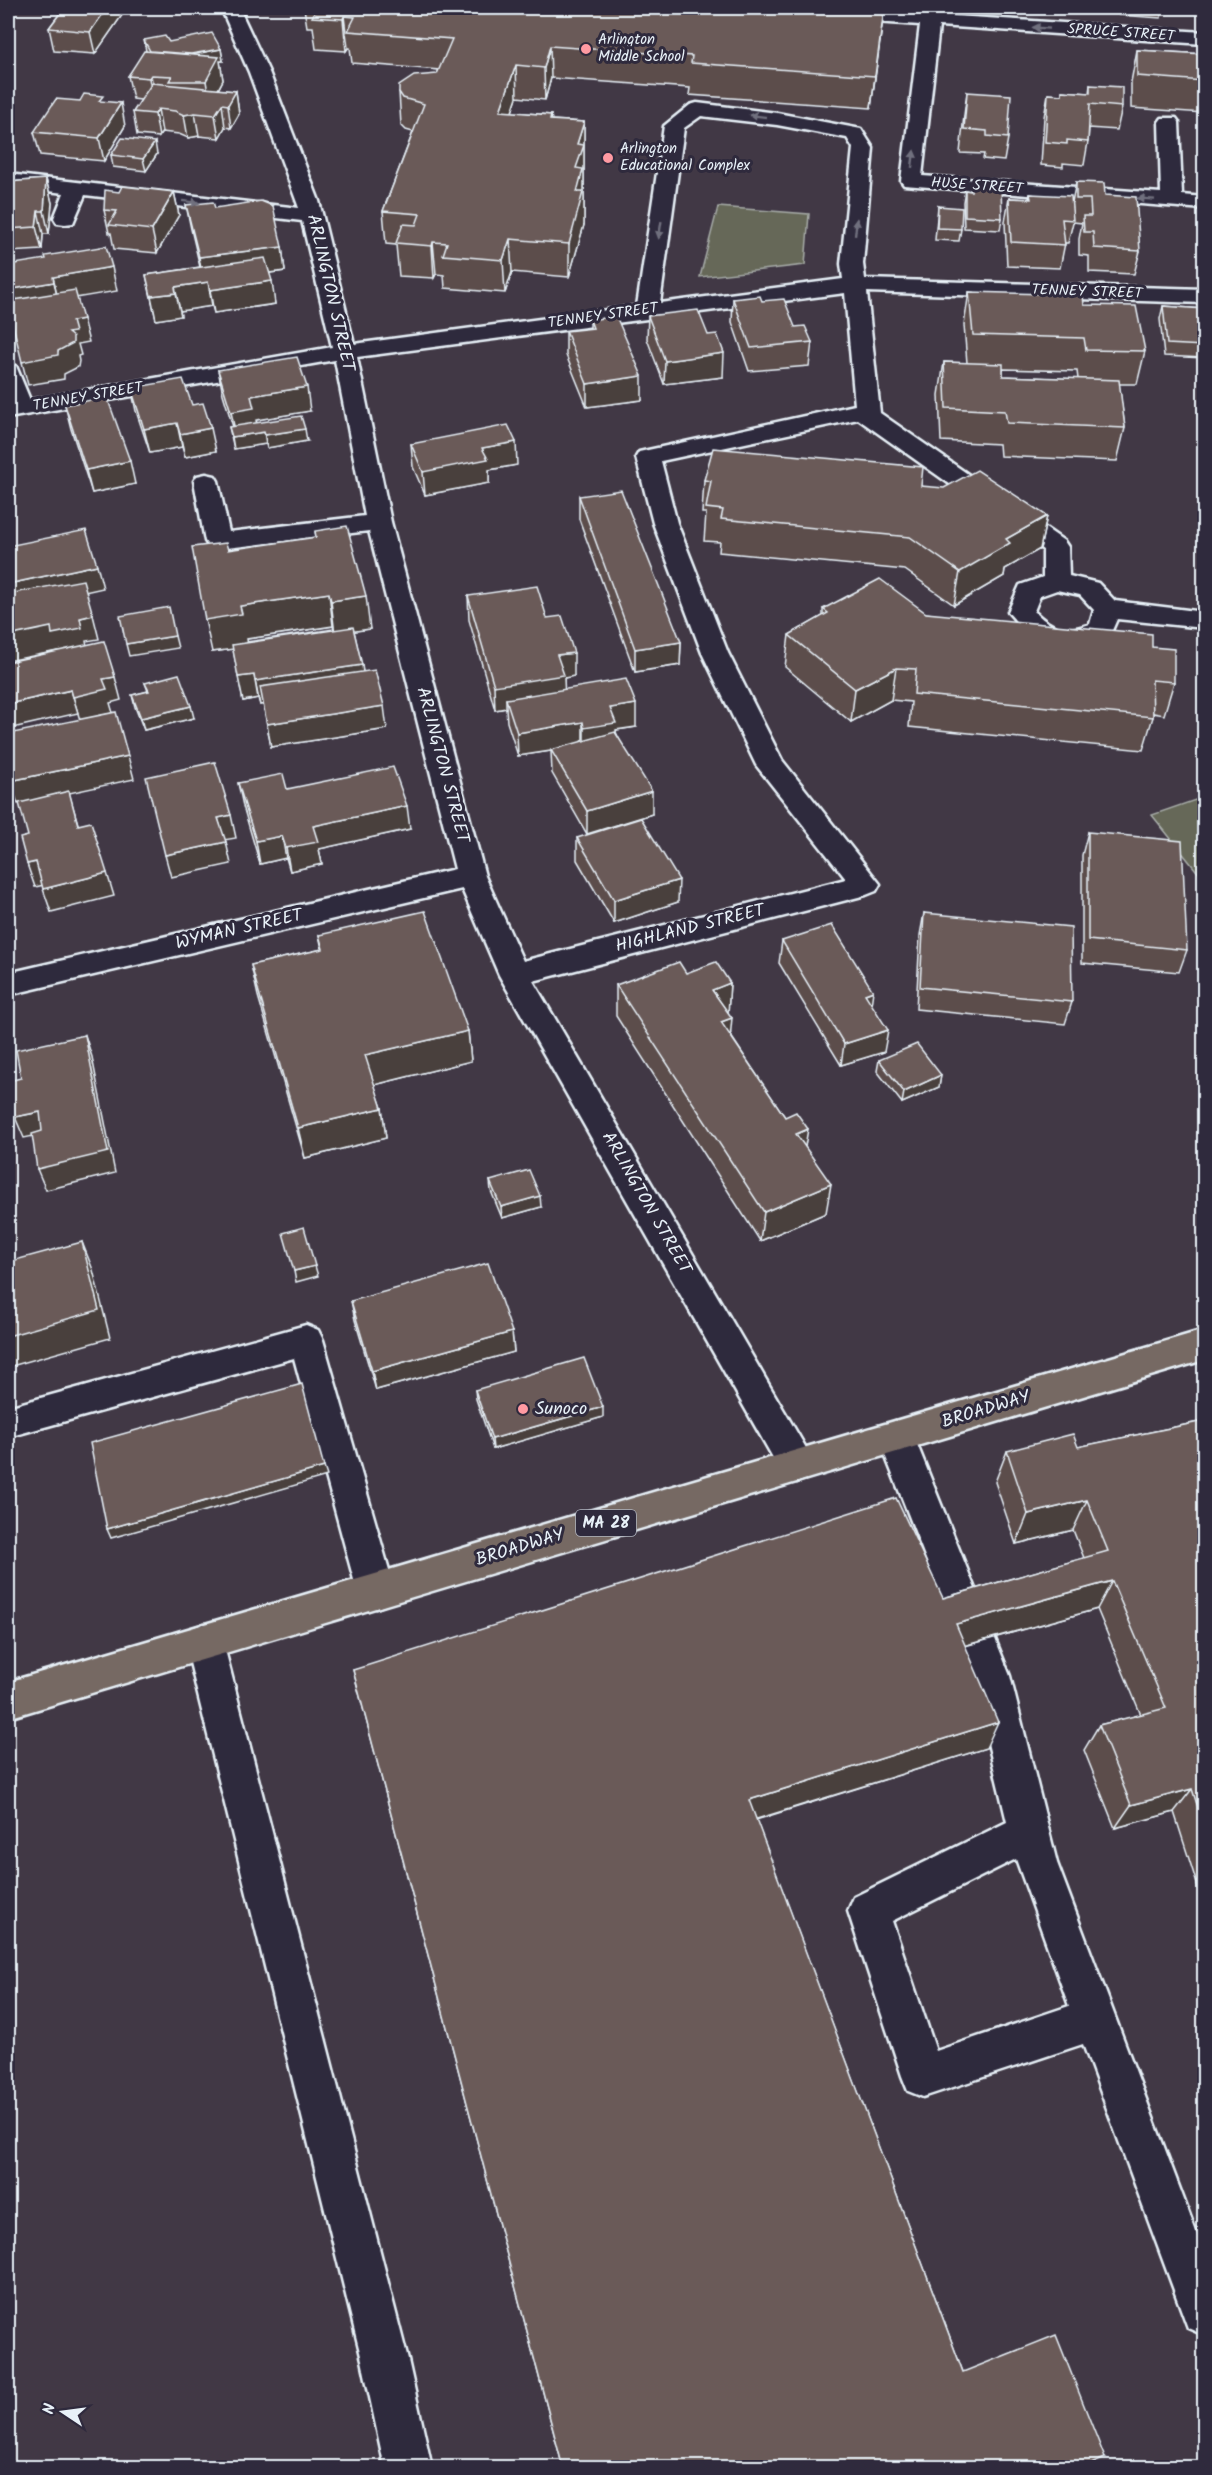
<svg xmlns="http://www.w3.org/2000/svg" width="1212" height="2475" viewBox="0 0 1212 2475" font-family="Kalam,sans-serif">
<rect width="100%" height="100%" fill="#413845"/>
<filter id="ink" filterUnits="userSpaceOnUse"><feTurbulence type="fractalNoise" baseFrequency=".0167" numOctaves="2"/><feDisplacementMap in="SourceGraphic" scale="12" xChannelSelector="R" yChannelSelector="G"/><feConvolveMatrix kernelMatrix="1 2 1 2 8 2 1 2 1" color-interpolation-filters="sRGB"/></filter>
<g filter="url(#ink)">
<g fill="#666859" stroke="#a7aca8" stroke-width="1.5">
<polygon points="718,207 809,214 805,265 700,277"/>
<polygon points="1204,797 1204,880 1152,815"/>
</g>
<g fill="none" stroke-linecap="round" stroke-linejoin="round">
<g stroke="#e8f1f8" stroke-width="5">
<g id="minor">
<path d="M221 8H239L269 72 319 201 354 344 637 306 664 126 690 105 697 103 777 113 861 129 873 148 863 264 865 279 1204 289V303L867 292 880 413 1064 541 1068 547 1069 576 1098 583 1115 601 1204 612V628L1117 619 1110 635 1073 648 1030 637 1008 612 1020 585 1043 577V550L858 419 661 461 677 523 728 653 782 760 880 884 876 891 866 895 533 981 810 1455 815 1466 810 1477 797 1482 784 1477 499 975 462 889 8 995V973L455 869 369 531 218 549 209 547 205 541 194 481 197 476 206 474 215 476 218 481 229 532 365 516 335 360 8 418V364L16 366 30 400 332 347 302 221 85 195 73 223 65 224 57 223 54 218 64 193 8 186V174L299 208 249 72ZM701 116 777 125 847 138 853 148 841 264 843 279 660 303 684 128ZM845 293 855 405 648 450 639 452 636 457 653 523 702 653 756 765 846 879 523 961 485 876 391 522 357 357ZM1057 590 1080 595 1094 610 1090 624C1065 633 1053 630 1034 611L1040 596Z"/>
<polygon points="742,8 830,8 1204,32 1204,44 939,26 922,176 1161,193 1159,122 1162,118 1176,118 1179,122 1182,195 1204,197 1204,209 904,185 901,181 920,25 751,14 744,12"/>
<polygon points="306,1325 318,1330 323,1340 395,1591 389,1603 376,1608 363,1603 357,1591 294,1358 8,1437 8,1407"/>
<path d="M896 1421 908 1426 914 1437 1010 1676 1057 1863 1204 2253V2335L1188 2328 1083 2044 923 2097 908 2091 902 2076 848 1911 854 1897 1007 1822 972 1676 878 1437 884 1426ZM1016 1859 1069 2006 936 2051 892 1921Z"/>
<polygon points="204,1624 217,1629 223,1642 408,2360 432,2468 385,2468 362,2360 185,1642 191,1629"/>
</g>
</g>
<g stroke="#e8f1f8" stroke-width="5">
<polygon id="major" points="1204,1330 1204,1360 8,1718 8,1682"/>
</g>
<use href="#minor" fill="#2f2a3d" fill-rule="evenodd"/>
<use href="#major" fill="#766964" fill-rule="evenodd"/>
</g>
<g fill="#5b4d4c" stroke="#e8f1f8" stroke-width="1.5" fill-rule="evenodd">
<polygon points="48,8 127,8 95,54 54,51 49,28 63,9"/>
<polygon points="304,8 639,8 639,10 656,11 884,10 871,108 689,95 690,88 551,78 545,100 517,97 512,112 551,115 552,120 584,122 584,225 569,277 512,272 505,293 445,288 444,275 436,274 434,278 399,276 396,245 386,244 383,211 413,132 406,130 401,125 399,92 437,74 439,70 352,63 350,48 348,48 346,51 316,49 313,27 307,27"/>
<polygon points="1043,8 1085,8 1084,12 1042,9"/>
<polygon points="1119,8 1163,8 1161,18 1119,15"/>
<polygon points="144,40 169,42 221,49 223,61 220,61 223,80 218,90 236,91 239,114 231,128 225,127 219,138 199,136 188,138 179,134 162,132 159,137 137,135 133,112 141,100 133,99 128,76 146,51"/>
<polygon points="1137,50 1204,54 1204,113 1131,108 1131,82"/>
<polygon points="1090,85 1122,107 1117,130 1089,128 1088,142 1084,165 1063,163 1063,167 1041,165 1044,117 1048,94 1062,95 1062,91 1089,93"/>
<polygon points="967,92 1008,138 1004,161 983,159 984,154 960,153 964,115"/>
<polygon points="80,101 104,102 125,126 104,161 40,155 34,132"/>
<polygon points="157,154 146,171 113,167 111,155"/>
<polygon points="46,179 52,203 49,234 43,234 42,250 8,252 8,182"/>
<polygon points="1076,182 1105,195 1140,251 1134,274 1089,272 1089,256 1079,255 1079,239 1082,223 1073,222 1068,243 1065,243 1060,268 1007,266 1005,222 1009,198 1029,199 1030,194 1072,202"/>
<polygon points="971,186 1002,218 1000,230 964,228 963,202 965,190 970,191"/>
<polygon points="119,192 174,192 179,215 157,253 114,249 111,233 109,233 104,210"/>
<polygon points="186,205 215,208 282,247 285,271 269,273 275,304 214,313 212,306 180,311 181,316 156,320 146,275 200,267 191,229"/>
<polygon points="938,206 961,229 959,241 935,240"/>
<path d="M969 292 1084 305 1145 351 1137 384H1119L1125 428 1117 461 1000 456 999 444 941 441 939 395 944 362 967 363 964 325ZM1003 369 1077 371 1078 379 1003 376Z"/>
<polygon points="733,299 762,301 795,327 812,342 809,366 749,371 732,322"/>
<polygon points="1163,306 1204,309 1204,358 1164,356 1160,319"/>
<polygon points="648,316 723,377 664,384 647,339"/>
<polygon points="590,320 642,400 587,407 566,355 566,331 590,328"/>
<polygon points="218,370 310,411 256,420 257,423 307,441 267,448 266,444 234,449 229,427 233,427 223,394"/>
<polygon points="131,388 192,405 216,451 185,457 182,447 150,453 136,411"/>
<polygon points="65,405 135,484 92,493 71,429"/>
<polygon points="411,444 517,465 489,470 489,483 425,495 413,467"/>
<polygon points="704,480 921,486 1047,516 1040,549 1005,569 1004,576 954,605 905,570 719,552 720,542 704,541 706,513 702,513"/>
<polygon points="579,496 681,642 680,665 635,672 579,519"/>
<path d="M315 531 370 629 354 631 363 672 387 729 271 747 263 704 260 705 258 698 243 701 233 649 212 652 228 550 316 537ZM333 626 334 629 247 642V639Z"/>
<polygon points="468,596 547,618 574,676 564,678 564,689 636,727 616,730 616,732 652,814 587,834 552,773 551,751 518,756 507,722 506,708 495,710 469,620"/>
<polygon points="823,609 926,613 1152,647 1174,682 1164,715 1153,713 1153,717 1143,750 909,727 911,702 891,700 851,722 785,667 789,635 823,616"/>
<polygon points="145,683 194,718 144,730 135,707 132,695 148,691"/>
<polygon points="238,783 287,789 410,829 319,849 322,864 290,871 286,858 260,864 243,806"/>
<polygon points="1088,832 1187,950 1179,972 1082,963 1082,855"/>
<polygon points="577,838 678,902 614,923 577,860"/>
<polygon points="924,913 1072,1002 1065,1024 916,1009 920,935"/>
<polygon points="319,935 468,1031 471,1061 374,1085 382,1108 386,1138 305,1158 258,996 251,965 322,949"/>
<polygon points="782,941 871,1004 884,1052 841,1065 779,963"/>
<polygon points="686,973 730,983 728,1012 731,1036 805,1147 826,1213 760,1241 616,1016 616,985"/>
<polygon points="879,1060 941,1075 939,1087 902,1103 877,1071"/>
<polygon points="490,1181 541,1207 502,1218 491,1191"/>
<polygon points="351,1301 512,1332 514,1352 376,1390 355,1320"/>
<polygon points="475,1390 603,1417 493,1449 476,1399"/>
<polygon points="1204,1421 1204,1906 1174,1812 1115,1828 1084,1750 1099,1725 1141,1715 1097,1609 965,1646 986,1748 756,1820 963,2372 1105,2458 563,2468 353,1670 943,1598 1084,1558 1073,1530 1016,1544 995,1482 1007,1451 1078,1447"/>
</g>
<g fill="#4a3f3e" stroke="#e8f1f8" stroke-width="1.5">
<polygon points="107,8 127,8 95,54 90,32"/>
<polygon points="884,10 880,42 871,108 875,76"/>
<polygon points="344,16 348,48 346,51 343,19"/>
<polygon points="550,46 551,78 545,100 544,68"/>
<polygon points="221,49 223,61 220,61 223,80 210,104 206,81 175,58"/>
<polygon points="516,65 517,97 501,144 500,111"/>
<polygon points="151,75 155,98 153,101 149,78"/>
<polygon points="236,91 239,114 231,128 228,105"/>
<polygon points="121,103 125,126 104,161 99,138"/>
<polygon points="222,104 225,127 219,138 215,115"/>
<polygon points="158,109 162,132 159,137 155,114"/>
<polygon points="195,113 199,136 188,138 184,115"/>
<polygon points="584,122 584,225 569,277 569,244 577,144"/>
<polygon points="155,142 157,154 146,171 143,159"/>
<polygon points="46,179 52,203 49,234 44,211"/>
<polygon points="174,192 179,215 157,253 152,230"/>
<polygon points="38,211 43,234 42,250 36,227"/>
<polygon points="510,239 512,272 505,293 503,260"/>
<polygon points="433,242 436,274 434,278 432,246"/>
<polygon points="282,247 285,271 203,281 199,257"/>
<polygon points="112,267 117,291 58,301 53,277"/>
<polygon points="272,281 275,304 214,313 210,290"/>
<polygon points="54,282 59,306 20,312 13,289"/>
<polygon points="208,282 212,306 180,311 175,287"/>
<polygon points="176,293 181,316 156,320 151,296"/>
<polygon points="83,319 89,342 78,344 81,355 78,356 79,361 78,367 64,374 64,379 28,385 22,362 58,351 68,333 72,321"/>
<polygon points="724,353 723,377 664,384 665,361"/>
<polygon points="642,376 642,400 587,407 587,384"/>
<polygon points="307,387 310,411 256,420 258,431 236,435 231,412 251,396"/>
<polygon points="177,423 182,447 150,453 144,429"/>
<polygon points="211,428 216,451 185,457 180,434"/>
<polygon points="305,429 307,441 267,448 265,435"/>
<polygon points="264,432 266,444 234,449 232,437"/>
<polygon points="516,442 517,465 489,470 489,483 425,495 423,472 482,448"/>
<polygon points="130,461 135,484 92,493 86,470"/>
<polygon points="1047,516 1040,549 1005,569 1004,576 954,605 960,572 1006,539"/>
<polygon points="97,565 103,588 8,609 8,584"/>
<polygon points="329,593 333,626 247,639 248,647 212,652 205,620 240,606"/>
<polygon points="366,596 370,629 335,634 331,601"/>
<polygon points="93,615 99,639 86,641 88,652 57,651 8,661 8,636"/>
<polygon points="175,636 178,648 129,656 126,644"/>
<polygon points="681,642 680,665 635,672 635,649"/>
<polygon points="574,653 574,676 564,678 565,699 506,699 506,708 495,710 494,686 557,655"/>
<polygon points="362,665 365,688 260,705 255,681"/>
<polygon points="896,668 891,700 851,722 855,689"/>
<polygon points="254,675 258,698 243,701 238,677"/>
<polygon points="115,677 121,700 110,703 113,713 80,720 73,697 103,679"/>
<polygon points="71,690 78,713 8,729 8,704"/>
<polygon points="636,704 636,727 616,730 616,746 584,751 584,728 610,708"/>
<polygon points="191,706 194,718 144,730 141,718"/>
<polygon points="384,706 387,729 271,747 267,724"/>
<polygon points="583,722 583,746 518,756 517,733"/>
<polygon points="128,756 134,779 69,793 85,848 69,793 18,804 10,781"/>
<polygon points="652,791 652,814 587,834 587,811"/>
<polygon points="407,806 410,829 319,849 322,864 290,871 286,848 313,826"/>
<polygon points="231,815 236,838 224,840 218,818"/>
<polygon points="282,836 286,858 260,864 256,841"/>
<polygon points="226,842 231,864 171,877 165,855"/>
<polygon points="36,862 44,885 35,887 27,864"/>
<polygon points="107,873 114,896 51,912 43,889"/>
<polygon points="679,880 678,902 614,923 614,900"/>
<polygon points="730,983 728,1014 712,990"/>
<polygon points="873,991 870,1013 865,994"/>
<polygon points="732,1018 729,1049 721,1022"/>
<polygon points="888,1030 884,1052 841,1065 844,1044"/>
<polygon points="468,1031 471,1061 370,1086 365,1055"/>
<polygon points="85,1035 92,1057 115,1173 46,1190 37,1169"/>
<polygon points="941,1075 939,1087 902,1103 904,1092"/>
<polygon points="382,1108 386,1138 305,1158 298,1128"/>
<polygon points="40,1112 48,1133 24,1138 15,1117"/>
<polygon points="808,1129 803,1158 796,1134"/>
<polygon points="831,1184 826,1213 760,1241 764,1212"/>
<polygon points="540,1196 541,1207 502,1218 501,1207"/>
<polygon points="82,1242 93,1270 110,1338 8,1367 8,1336"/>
<polygon points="315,1266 318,1276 296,1282 294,1271"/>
<polygon points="512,1332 514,1352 376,1390 372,1371"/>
<polygon points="603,1407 603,1417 493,1449 492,1439"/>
<polygon points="324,1467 327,1476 111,1538 107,1529"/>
<polygon points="1087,1500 1073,1530 1016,1544 1028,1514"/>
<polygon points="1112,1581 1097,1609 945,1651 956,1624"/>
<polygon points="998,1722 986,1748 744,1823 749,1800"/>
<polygon points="1192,1789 1174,1812 1115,1828 1131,1805"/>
</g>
<g fill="#6a5a58" stroke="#e8f1f8" stroke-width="1.5">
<polygon points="64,8 107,8 90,32 49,28"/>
<polygon points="317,8 634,8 634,10 656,11 657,8 848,8 884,10 875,76 691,63 692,56 550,46 544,68 516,65 500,111 551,115 550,120 584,122 577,144 584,145 576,168 583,169 577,192 583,192 569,244 510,239 503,260 443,255 447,243 433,242 432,246 396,243 403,224 416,225 420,214 383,211 424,104 403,98 399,92 399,86 414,76 437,74 452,39 348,31 355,17 344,16 343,19 312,17"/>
<polygon points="212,33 221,49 191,54 150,51 144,40 165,36 169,42"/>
<polygon points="1137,50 1204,54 1204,81 1137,76"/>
<polygon points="144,51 219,57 206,81 169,81 172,76 151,75 149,78 128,76"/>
<polygon points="152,83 236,91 228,105 222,104 215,115 195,113 184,115 175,111 158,109 155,114 133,112"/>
<polygon points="1090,85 1122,87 1122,107 1090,104 1088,142 1067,140 1067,144 1045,142 1048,94 1062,95 1062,91 1090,93"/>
<polygon points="967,92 1011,95 1008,138 987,136 987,131 964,129"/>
<polygon points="84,94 103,96 99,101 121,103 99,138 34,132 56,99 80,101"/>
<polygon points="122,138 155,142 143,159 111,155"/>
<polygon points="46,179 44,211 38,211 36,227 8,229 8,182"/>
<polygon points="1076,182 1104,183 1105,195 1136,197 1140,251 1094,248 1093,232 1084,232 1083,216 1091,216 1090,199 1076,199"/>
<polygon points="122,186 174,192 152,230 109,225 117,211 104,210 105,190 119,192"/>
<polygon points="971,186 1001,188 1002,218 965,216 965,190 971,191"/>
<polygon points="1030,194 1071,196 1073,220 1062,219 1065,245 1011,242 1009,198 1031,199"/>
<polygon points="261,201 273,206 282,247 199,257 186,205 213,202 215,208"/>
<polygon points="938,206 962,208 961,229 937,228"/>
<polygon points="106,246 112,267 53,277 54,282 13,289 8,265 46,259 45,256"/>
<polygon points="265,258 272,281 210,290 208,282 175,287 176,293 151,296 146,275"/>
<polygon points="75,290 83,319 72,321 75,332 68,333 73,337 73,343 58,351 58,355 22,362 8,305 8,301"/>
<polygon points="969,292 1083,295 1084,305 1136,306 1145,351 1086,350 1084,338 973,335"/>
<polygon points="760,296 762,301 784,299 795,327 805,326 812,342 751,348 733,299"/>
<polygon points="1163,306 1204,309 1204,346 1167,344"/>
<polygon points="698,310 708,335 717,334 724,353 665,361 648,316"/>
<polygon points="616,316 642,376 587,384 566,331 593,328 590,320"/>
<polygon points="297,357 307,387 251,396 254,408 231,412 218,370"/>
<polygon points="944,362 1003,364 1003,376 1119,380 1125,428 1007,423 1005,411 946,408"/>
<polygon points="183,379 192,405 203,403 211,428 180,434 177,423 144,429 131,388"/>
<polygon points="107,397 130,461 86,470 65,405"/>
<polygon points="301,416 305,429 265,435 264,432 232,437 229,427"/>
<polygon points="508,425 516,442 482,448 488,459 423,472 411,444"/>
<polygon points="713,448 923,467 921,486 944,488 977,470 1047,516 1006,539 1010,543 960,572 910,537 721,519 723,510 706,508 711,481 704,480"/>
<polygon points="621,490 681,642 635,649 579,496"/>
<polygon points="347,526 366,596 331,601 329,593 240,606 242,614 205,620 192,547 226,543 228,550 316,537 315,531"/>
<polygon points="86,530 97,565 8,584 8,546"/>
<polygon points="880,579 926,613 1152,634 1152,647 1174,649 1174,682 1152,680 1153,717 914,694 916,669 896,668 855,689 789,635 828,613 823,609"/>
<polygon points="83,580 93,615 80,618 82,628 52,634 51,627 8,636 8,594"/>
<polygon points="537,586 547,618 562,616 574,653 557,655 564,675 494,686 468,596"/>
<polygon points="169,607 175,636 126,644 120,616"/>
<polygon points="353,627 362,665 255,681 254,675 238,677 232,645"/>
<polygon points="104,641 115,677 103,679 107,689 73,697 71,690 8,704 8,662"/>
<polygon points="375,670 384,706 267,724 260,687"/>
<polygon points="179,674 191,706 141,718 132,695 149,691 145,683"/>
<polygon points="626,679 636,704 610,708 616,723 584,728 583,722 517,733 506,699"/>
<polygon points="116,712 128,756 10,781 8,770 8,734"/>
<polygon points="615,732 652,791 587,811 551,750"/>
<polygon points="215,762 231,815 218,818 226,842 165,855 146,777"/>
<polygon points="393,767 407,806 313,826 318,842 286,848 282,836 256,841 238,783 283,774 287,789"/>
<polygon points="69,791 78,825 91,822 107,873 43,889 36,862 27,864 20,838 28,836 19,803"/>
<polygon points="641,818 679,880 614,900 577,838"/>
<polygon points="1088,832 1182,841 1187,950 1088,940"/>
<polygon points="425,911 468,1031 365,1055 382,1108 298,1128 251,965 323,949 319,935"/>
<polygon points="924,913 1071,927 1072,1002 920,987"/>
<polygon points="832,925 873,991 865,994 888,1030 844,1044 782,941"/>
<polygon points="679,962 686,973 716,962 730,983 712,990 732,1018 721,1022 785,1117 796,1112 808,1129 796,1134 831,1184 764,1212 616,985"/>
<polygon points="85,1035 108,1152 37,1169 32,1134 42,1131 40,1112 15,1117 9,1081 21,1078 16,1050"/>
<polygon points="917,1044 941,1075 904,1092 879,1060"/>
<polygon points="529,1170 540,1196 501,1207 490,1181"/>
<polygon points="304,1227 315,1266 294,1271 283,1233"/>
<polygon points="82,1242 99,1310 8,1336 8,1262"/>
<polygon points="488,1263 512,1332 372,1371 351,1301"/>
<polygon points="584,1358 603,1407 492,1439 475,1390"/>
<polygon points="302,1384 324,1467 107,1529 90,1443"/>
<polygon points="1204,1421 1204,1826 1192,1789 1131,1805 1099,1725 1166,1708 1112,1581 956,1624 998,1722 749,1800 963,2372 1056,2335 1105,2458 1082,2468 563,2468 353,1670 896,1498 943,1598 1108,1551 1087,1500 1028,1514 1007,1451 1073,1434 1078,1447"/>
</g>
<defs><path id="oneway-solid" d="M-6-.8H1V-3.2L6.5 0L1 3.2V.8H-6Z" transform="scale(1.5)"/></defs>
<g fill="#70707e">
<use href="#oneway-solid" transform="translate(1041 28) rotate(-176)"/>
<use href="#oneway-solid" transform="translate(758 116) rotate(-173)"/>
<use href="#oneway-solid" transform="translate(913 159) rotate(-83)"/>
<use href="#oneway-solid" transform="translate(1146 199) rotate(-176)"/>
<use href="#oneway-solid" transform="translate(191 202) rotate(7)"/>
<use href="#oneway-solid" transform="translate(856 227) rotate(-84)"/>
<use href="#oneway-solid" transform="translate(660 230) rotate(99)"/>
</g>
</g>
<g fill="#ff9aa2" stroke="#2f2a3d" stroke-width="2">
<circle cx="586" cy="49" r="6"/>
<circle cx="608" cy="158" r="6"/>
<circle cx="523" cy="1409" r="6"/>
</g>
<g text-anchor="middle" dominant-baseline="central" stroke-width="6" stroke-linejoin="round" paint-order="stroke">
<g font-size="15" fill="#e8f1f8" stroke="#2f2a3d">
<text transform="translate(1121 33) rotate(4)">SPRUCE STREET</text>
<text transform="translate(977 186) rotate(4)">HUSE STREET</text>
<text transform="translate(1087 292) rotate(2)">TENNEY STREET</text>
<text transform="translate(603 316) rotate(-8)">TENNEY STREET</text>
<text transform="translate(88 397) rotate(-10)">TENNEY STREET</text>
</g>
<g font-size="15" fill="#e8f1f8" stroke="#2f2a3d" text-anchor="start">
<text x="598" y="40">Arlington<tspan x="598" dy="17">Middle School</tspan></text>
<text x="620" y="149">Arlington<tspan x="620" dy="17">Educational Complex</tspan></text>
</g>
<rect fill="#2f2a3d" stroke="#b0b5c0" stroke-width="1.5" x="576" y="1510" width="60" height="26" rx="4.5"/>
<g font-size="16" font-weight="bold" fill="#e8f1f8">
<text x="606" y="1523">MA 28</text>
</g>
<g font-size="18" fill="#e8f1f8" stroke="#2f2a3d">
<text transform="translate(330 293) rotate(77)">ARLINGTON STREET</text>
<text transform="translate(442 765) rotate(75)">ARLINGTON STREET</text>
<text transform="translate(690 929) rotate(-14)">HIGHLAND STREET</text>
<text transform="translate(239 930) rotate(-13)">WYMAN STREET</text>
<text transform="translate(646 1203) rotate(60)">ARLINGTON STREET</text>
<text transform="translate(986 1410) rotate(-17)">BROADWAY</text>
<text transform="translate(520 1548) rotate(-17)">BROADWAY</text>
</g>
<g font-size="18" fill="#e8f1f8" stroke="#2f2a3d" text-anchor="start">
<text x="535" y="1409">Sunoco</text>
</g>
</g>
<rect width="1212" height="2475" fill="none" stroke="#2f2a3d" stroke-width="30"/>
<rect x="15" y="15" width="1182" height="2445" fill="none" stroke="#e8f1f8" stroke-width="2" filter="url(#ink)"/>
<g transform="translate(63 2412) rotate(283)" stroke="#2f2a3d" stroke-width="4.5" paint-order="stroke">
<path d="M0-4.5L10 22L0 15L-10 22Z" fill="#e8f1f8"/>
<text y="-9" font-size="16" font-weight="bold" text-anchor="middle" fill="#e8f1f8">N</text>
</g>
</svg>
